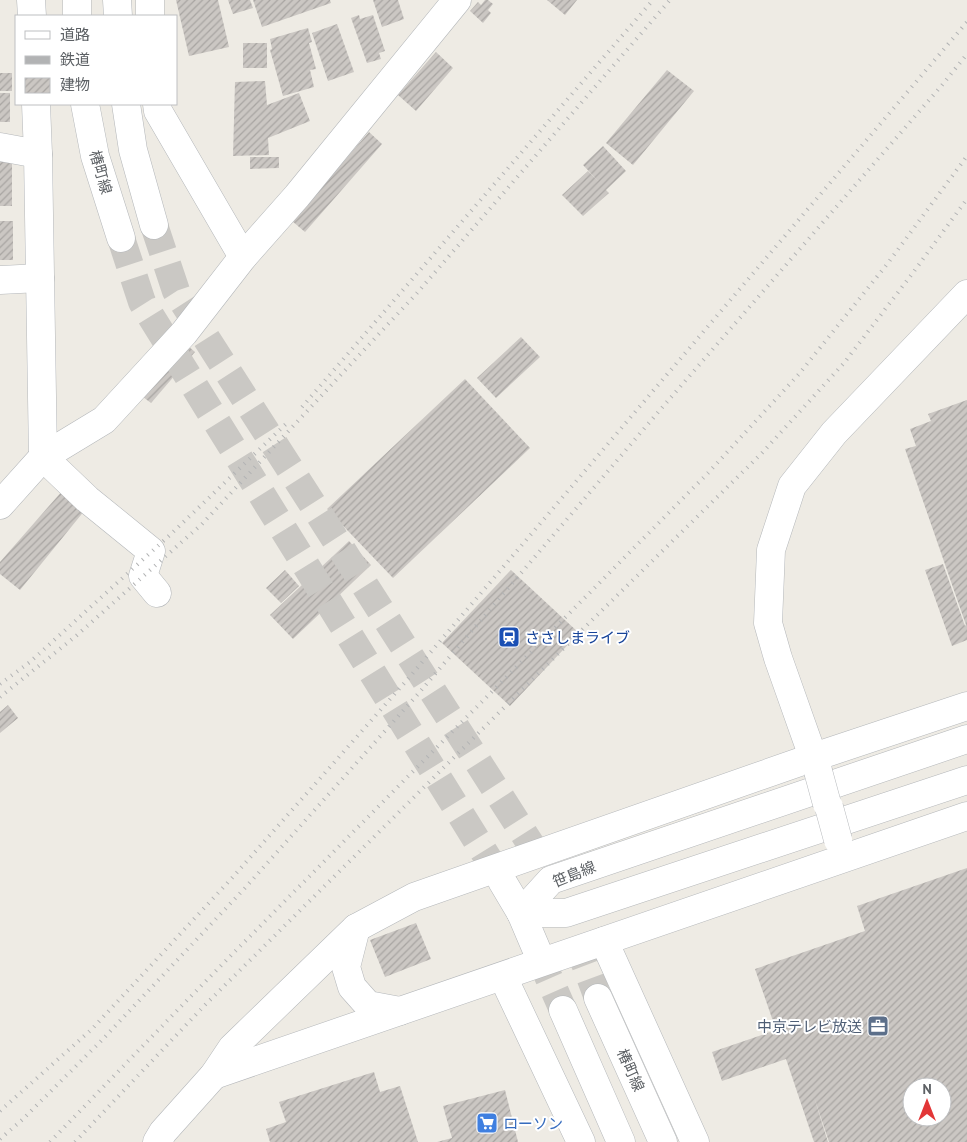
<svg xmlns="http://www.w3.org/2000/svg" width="967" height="1142" viewBox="0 0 967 1142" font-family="'PT Sans','Noto Sans JP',sans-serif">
<defs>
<pattern id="building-hatch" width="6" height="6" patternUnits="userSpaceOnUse" patternTransform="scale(1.25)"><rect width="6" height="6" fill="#cbc7c3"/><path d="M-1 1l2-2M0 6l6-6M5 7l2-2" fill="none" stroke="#a8a5a2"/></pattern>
</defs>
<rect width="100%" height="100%" fill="#eeebe4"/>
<g fill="url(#building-hatch)" fill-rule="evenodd">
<polygon points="176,0 218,0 229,47 189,56"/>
<polygon points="228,0 250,0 253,8 233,14"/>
<polygon points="253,0 330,0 331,3 262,27"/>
<polygon points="373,0 398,0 404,19 382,27"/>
<polygon points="485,0 488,0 493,4 488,10 491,13 483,23 470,11 478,2 481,5"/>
<polygon points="547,0 577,0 565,15"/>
<polygon points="359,15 360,19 373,15 385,51 379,53 381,59 367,63 351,18"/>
<polygon points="337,24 354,72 328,81 312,33"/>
<polygon points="308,28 312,42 309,43 316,69 310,70 314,87 283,96 270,50 272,49 270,39"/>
<rect x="243" y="43" width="24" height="25"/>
<polygon points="436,52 453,68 416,111 398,95"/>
<polygon points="667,70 694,91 633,165 606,143"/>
<rect x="0" y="73" width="12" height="18"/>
<polygon points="265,81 267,105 299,93 310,121 268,138 269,155 233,156 235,82"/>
<rect x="0" y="93" width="10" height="29"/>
<polygon points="369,132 382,144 305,232 292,221"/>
<polygon points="603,146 626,171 606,190 609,193 583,216 562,195 588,171 598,181 583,165"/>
<polygon points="250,157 279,157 279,168 250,169"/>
<rect x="0" y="160" width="12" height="46"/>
<rect x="0" y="221" width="13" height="39"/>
<polygon points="521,337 540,357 496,398 477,378"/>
<polygon points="187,345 195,352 151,403 143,397"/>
<polygon points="465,379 530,448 393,578 327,509"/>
<polygon points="967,400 967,640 952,646 925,570 943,564 965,626 966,625 905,449 916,446 910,429 931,421 928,414"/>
<polygon points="63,490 85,510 20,590 0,574 0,562"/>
<polygon points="349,541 371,565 293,639 270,615"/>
<polygon points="285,570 299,586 281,603 266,588"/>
<polygon points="511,570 579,633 510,706 442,643"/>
<polygon points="8,705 18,718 0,733 0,712"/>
<path d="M967 868V1142H829L814 1097 828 1142H814L786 1059 722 1081 712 1052 776 1030 755 969 865 931 857 906ZM912 1087H942V1117H912Z"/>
<polygon points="416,923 431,959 385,977 370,940"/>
<polygon points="374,1072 380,1092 400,1086 418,1142 270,1142 266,1129 286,1122 279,1102"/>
<polygon points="505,1090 518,1142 437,1142 452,1138 443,1106"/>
</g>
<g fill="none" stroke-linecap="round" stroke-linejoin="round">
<g stroke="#cac8c4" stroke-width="28" stroke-dasharray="28 14" stroke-linecap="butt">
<polyline points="154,225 176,291 544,865"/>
<polyline points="121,238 142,302 502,881"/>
<polyline points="576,939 598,998"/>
<polyline points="538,953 563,1010"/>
</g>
<g stroke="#b4b7ba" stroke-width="29">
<g id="minor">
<polyline points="31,0 32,16"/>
<polyline points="77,0 77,16"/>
<polyline points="117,0 118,16"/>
<polyline points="150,0 150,16"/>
<polyline points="36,104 38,154 43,457 87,499 151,551 143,576 157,593"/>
<polyline points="85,104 95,156 121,238"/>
<polyline points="126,104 133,150 154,225"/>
<polyline points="157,104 158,111 243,257"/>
<polyline points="0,147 38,154"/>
<polyline points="0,280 40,278"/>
<polyline points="0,505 43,457 104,420 184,333 243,257 297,196 457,0"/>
<polyline points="818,771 778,658 768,623 771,550 792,486 834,433 967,294"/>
<polyline points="502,881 521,913 538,953"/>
<polyline points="521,913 551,880 967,739"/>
<polyline points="521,913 566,913 967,780"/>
<polyline points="356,928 346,967 352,987 368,1005 400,1011"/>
<polyline points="604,941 695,1142"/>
<polyline points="503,977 581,1142"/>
<polyline points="598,998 663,1142"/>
<polyline points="563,1010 621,1142"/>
<polyline points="214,1075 967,816"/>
<polyline points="157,1142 163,1132 214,1075 232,1048 356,928 414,897 814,757 967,706"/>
</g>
</g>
<use href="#minor" stroke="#fff" stroke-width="28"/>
<g stroke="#b2b3b4" stroke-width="4" stroke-dasharray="1 6" stroke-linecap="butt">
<polyline points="302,407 653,0"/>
<polyline points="0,684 30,662 171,534 288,422"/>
<polyline points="0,697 76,636 202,524 418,292 670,0"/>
<polyline points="0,1111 92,1029 232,878 407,680 967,22"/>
<polyline points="0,1139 22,1120 102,1040 245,888 418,694 660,410 943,84 967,54"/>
<polyline points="50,1142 195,992 708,473 799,374 888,263 967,156"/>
<polyline points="75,1142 205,1005 579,633 762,453 844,363 912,274 967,199"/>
</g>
<g stroke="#b4b7ba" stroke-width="29" stroke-linecap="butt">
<g id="minor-bridge">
<polyline points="818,771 827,804"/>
<polyline points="829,807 838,840"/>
</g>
</g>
<use href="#minor-bridge" stroke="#fff" stroke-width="28"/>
</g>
<defs>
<g id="station-square" transform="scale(1.125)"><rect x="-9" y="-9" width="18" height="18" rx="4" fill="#1a4fb4" stroke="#fff"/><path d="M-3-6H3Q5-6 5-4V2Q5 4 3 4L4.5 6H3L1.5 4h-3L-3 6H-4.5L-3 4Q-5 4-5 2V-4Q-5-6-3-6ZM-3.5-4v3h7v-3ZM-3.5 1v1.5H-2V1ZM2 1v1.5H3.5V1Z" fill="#fff"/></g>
<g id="office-square" transform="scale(1.125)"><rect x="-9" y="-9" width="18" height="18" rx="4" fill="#5c6f8a" stroke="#fff"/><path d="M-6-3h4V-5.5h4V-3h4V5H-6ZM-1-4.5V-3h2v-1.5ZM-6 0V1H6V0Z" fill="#fff"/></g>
<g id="supermarket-square" transform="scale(1.125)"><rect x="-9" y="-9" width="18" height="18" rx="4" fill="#3f7fe0" stroke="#fff"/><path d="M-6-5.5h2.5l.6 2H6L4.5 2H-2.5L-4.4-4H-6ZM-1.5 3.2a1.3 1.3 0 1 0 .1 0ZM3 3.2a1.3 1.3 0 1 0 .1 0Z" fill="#fff"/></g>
</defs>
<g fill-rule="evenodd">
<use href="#station-square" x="509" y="637"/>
<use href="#office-square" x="878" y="1026"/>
<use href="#supermarket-square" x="487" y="1123"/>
</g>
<g text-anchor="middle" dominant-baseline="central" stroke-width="4" stroke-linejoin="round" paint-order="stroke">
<g font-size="15" fill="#5c6064" stroke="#fff">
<text transform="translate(101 172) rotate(74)">椿町線</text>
<text transform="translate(574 874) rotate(-22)">笹島線</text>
<text transform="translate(631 1070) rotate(66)">椿町線</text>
</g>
<g font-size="15" fill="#164399" stroke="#fff" text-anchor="start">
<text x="525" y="637">ささしまライブ</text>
</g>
<g font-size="15" fill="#4e5e75" stroke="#fff" text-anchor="end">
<text x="862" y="1026">中京テレビ放送</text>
</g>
<g font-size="15" fill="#366cbe" stroke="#fff" text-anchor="start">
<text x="503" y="1123">ローソン</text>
</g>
</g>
<rect x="15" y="15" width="162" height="90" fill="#ffffff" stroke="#bebfc1"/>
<rect x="25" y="31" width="25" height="8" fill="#ffffff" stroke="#bebfc1"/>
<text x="60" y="40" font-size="15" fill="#5c6064">道路</text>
<rect x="25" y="56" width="25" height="8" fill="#b2b3b4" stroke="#bebfc1"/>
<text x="60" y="65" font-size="15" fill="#5c6064">鉄道</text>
<rect x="25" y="78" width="25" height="15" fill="url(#building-hatch)" stroke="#bebfc1"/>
<text x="60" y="90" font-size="15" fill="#5c6064">建物</text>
<g transform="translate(927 1102)"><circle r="24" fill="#ffffff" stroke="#bebfc1"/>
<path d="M0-4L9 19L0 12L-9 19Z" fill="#e23637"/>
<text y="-8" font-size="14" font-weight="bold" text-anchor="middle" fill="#5c6064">N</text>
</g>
</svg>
